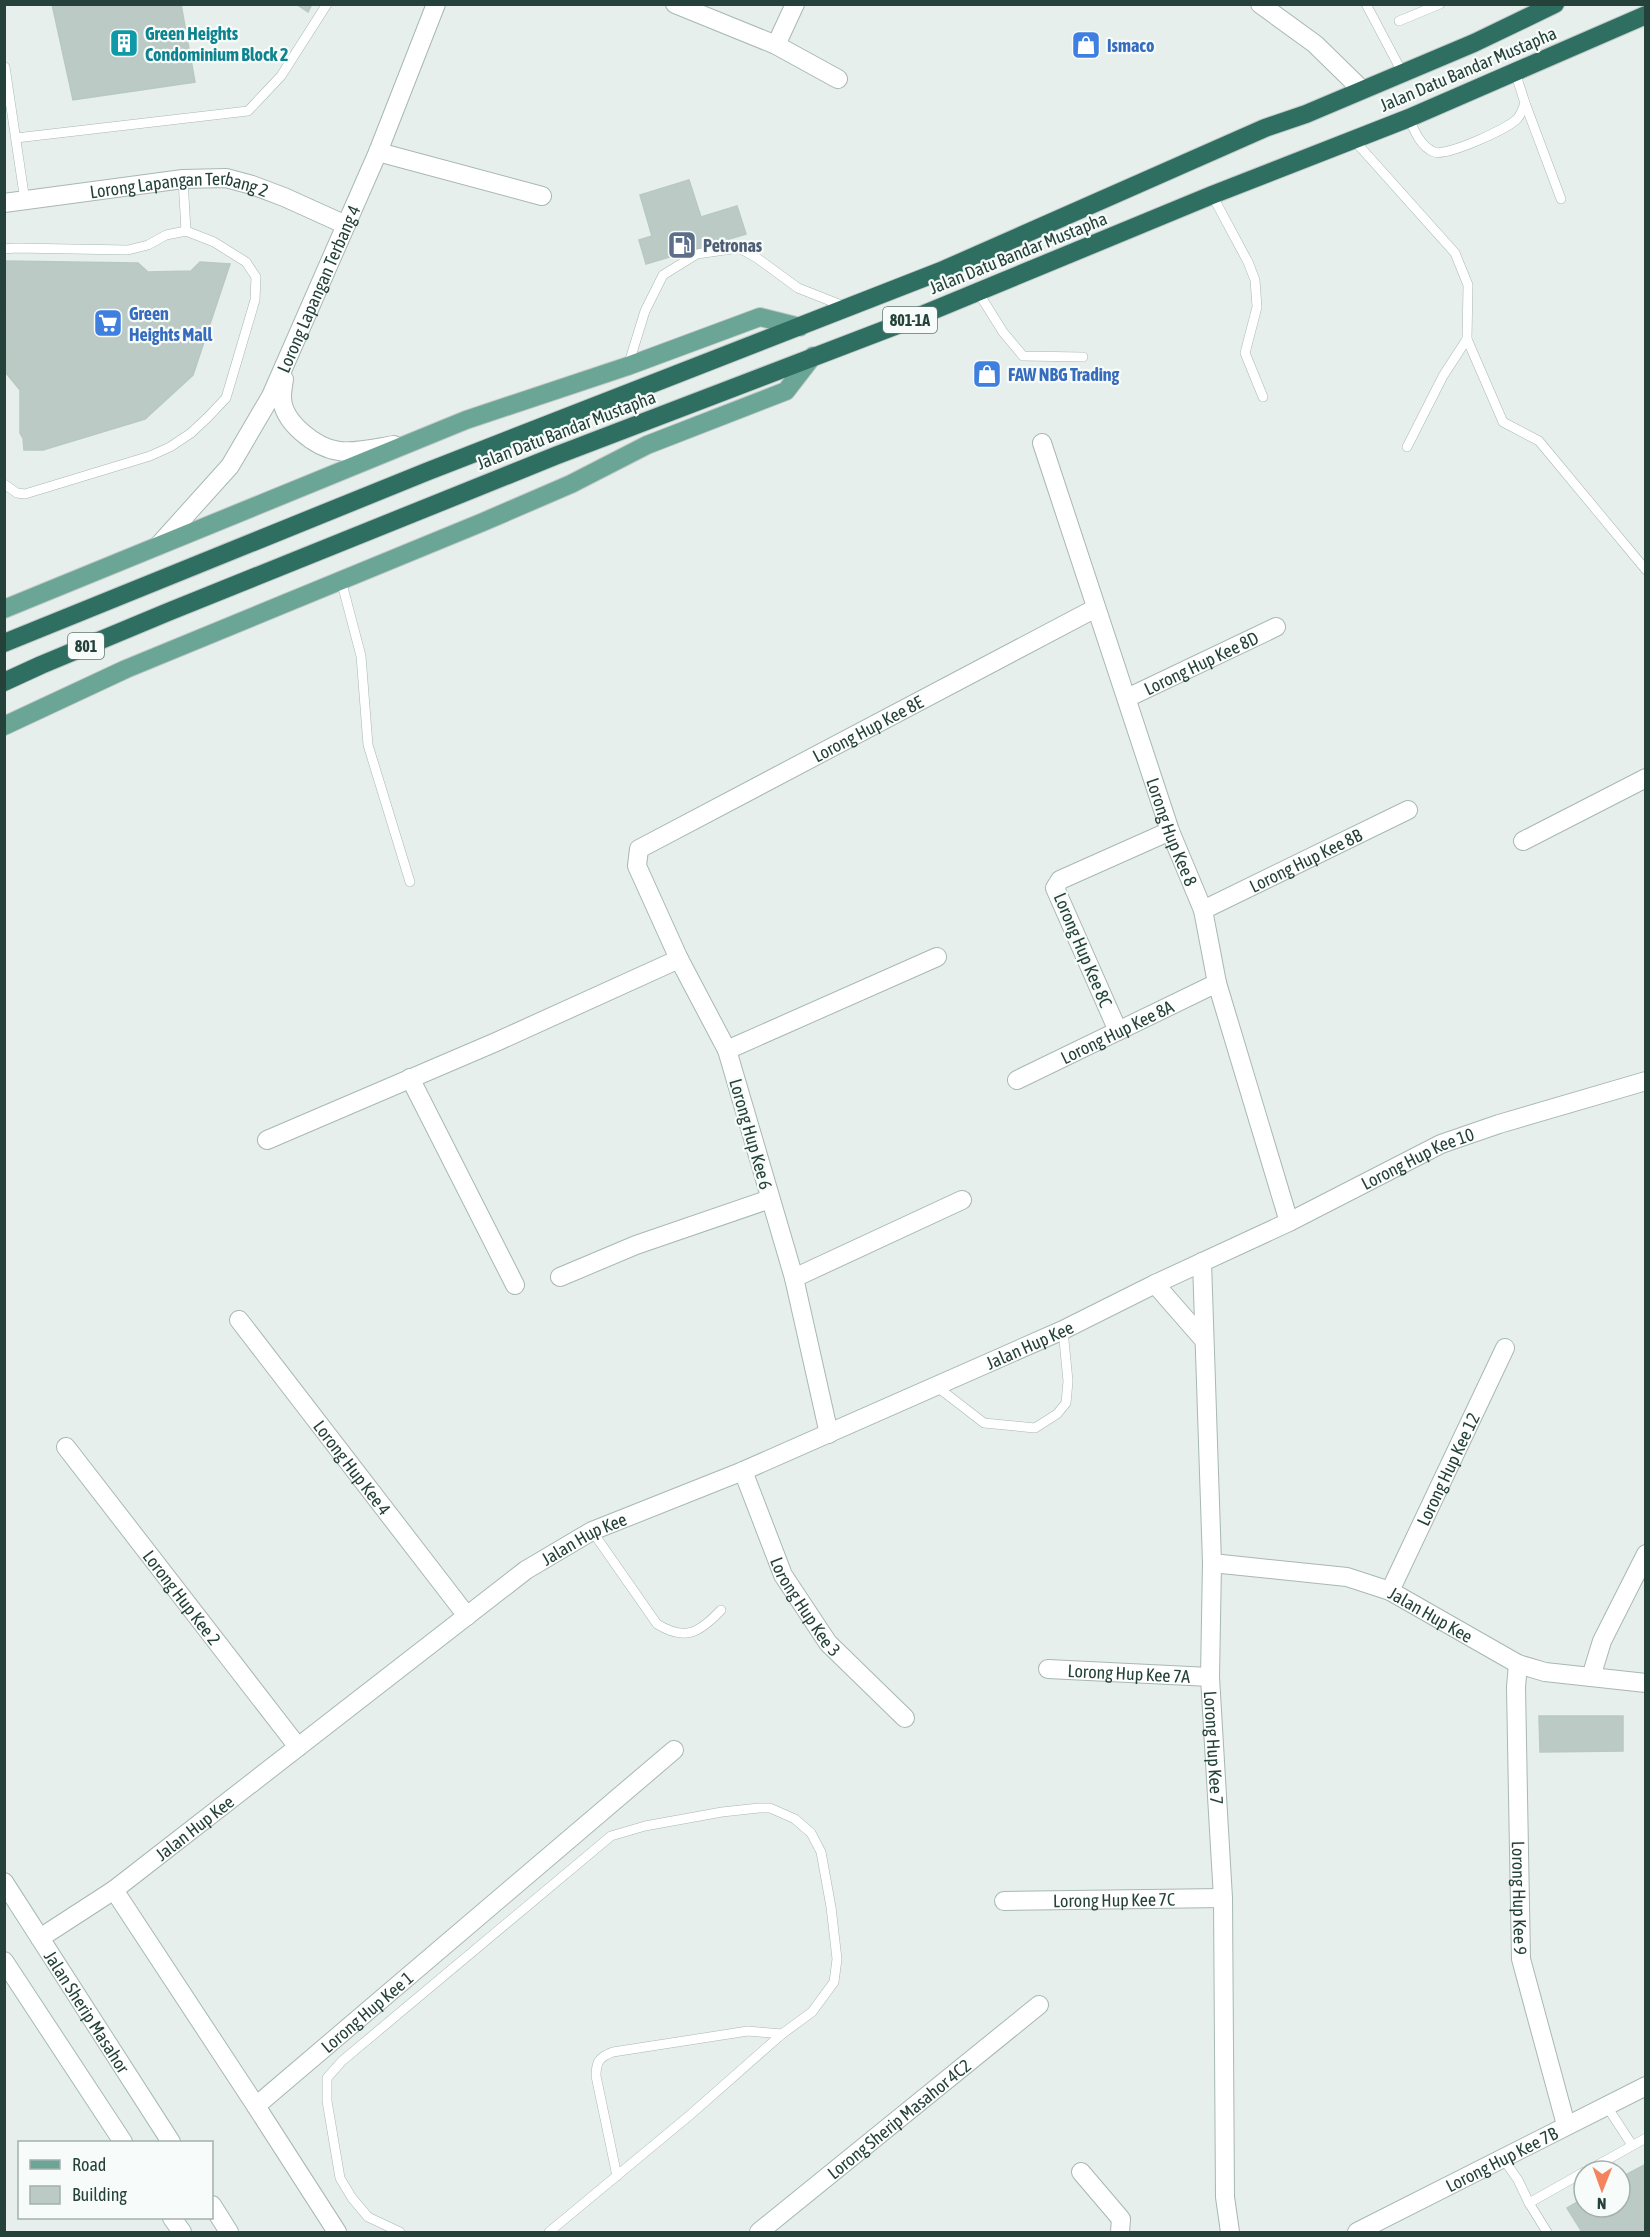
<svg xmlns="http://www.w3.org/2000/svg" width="1650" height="2237" viewBox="0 0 1650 2237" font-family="'Asap Condensed',sans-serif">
<rect width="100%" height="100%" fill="#e6efeb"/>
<g fill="#bbcac4" stroke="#b8c9c2" stroke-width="1.5">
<polygon points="52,4 181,4 195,82 73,100"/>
<polygon points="296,4 312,4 308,12"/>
<polygon points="689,180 701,217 737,206 746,234 646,264 639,240 652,236 640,195"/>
<polygon points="5,261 138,263 148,272 191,271 200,262 230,264 193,375 145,419 43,450 24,450 23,438 20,433 20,390 6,373"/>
<polygon points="1539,1716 1623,1716 1623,1751 1540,1752"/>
<polygon points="1646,2164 1646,2232 1582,2232 1567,2208 1584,2198 1584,2207 1620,2207 1620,2178"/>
</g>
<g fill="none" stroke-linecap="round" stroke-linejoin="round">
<g stroke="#a8b8b2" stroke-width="10">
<g id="lane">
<polyline points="1366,4 1402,72"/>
<polyline points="1399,21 1440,4"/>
<polyline points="5,67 25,201"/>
<polyline points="1525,103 1561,199"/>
<path d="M1409 118C1414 130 1420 146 1434 152 1446 157 1507 129 1517 119 1521 115 1523 108 1525 103L1515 72"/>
<polyline points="16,138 248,111 281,76 327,4"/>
<polyline points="1353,139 1455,253 1468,285 1467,339 1503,422 1539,441 1646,570"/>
<polyline points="183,179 186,231"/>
<polyline points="1212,195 1248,262 1255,280 1257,307 1245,353 1263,397"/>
<polyline points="4,249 16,248 128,250 148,245 166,235 186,231 214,242 246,262 256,277 255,300 226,398 208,417 191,433 170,447 150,456 25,494 17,493 4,484"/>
<polyline points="978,292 1003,332 1023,356 1083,357"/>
<polyline points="628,366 645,311 663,275 697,254 739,248 757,258 798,288 846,307"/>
<polyline points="1407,447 1443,376 1467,339"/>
<polyline points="341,580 361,656 368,745 410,882"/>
<polyline points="936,1386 984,1423 1035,1428 1057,1414 1066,1403 1068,1381 1063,1330"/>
<path d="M592 1531 657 1624C686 1642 700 1632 721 1610"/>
<polyline points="1606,2105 1632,2145"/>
<polyline points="1502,2157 1518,2180 1529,2203"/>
<polyline points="1587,2171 1646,2138"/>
<path d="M617 2176 596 2076C596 2062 599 2057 613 2052L748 2031 782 2034"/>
<polyline points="400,2232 368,2217 352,2198 340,2178 327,2101 327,2078 342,2061 611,1836 645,1826 722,1812 759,1808 770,1808 795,1819 811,1833 821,1852 831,1907 837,1959 834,1982 812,2012 782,2034 690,2115 549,2232"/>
<polyline points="1547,2232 1529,2203 1584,2172"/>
</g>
</g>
<g stroke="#a8b8b2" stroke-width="20">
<g id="street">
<polyline points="675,4 776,45 838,79"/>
<polyline points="1260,4 1315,44 1361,89"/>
<polyline points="776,45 795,4"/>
<polyline points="378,152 542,196"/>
<path id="s1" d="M4 203 183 179 226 178 252 185 284 197 346 225"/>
<path d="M284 379C283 385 282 391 282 397 282 422 316 448 339 451 357 453 376 448 394 445"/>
<path id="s2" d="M1042 443 1170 831 1203 910 1217 983 1289 1222"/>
<path id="s3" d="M158 546 230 466 271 396 378 152 436 4"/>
<path id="s4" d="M1127 698 1276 627"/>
<polyline points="1523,841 1646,778"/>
<path id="s5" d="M1203 910 1408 810"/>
<polyline points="1118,1031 1055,888 1060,880 1170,831"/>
<polyline points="727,1050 937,957"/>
<polyline points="410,1078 515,1285"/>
<path id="s6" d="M1017 1080 1217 983"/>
<polyline points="267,1140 496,1042 679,959"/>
<path id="s7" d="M1202 1262 1212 1563 1210 1677 1223 1898 1225 2197 1230 2232"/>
<polyline points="560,1277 636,1245 770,1199"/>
<polyline points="794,1278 962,1200"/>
<polyline points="1155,1284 1204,1340"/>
<path id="s8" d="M239 1320 467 1616"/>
<path id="s9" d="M829 1434 794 1278 727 1050 679 959 637 866 639 849 1096 608"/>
<path id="s10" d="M66 1447 298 1747"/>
<path id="s11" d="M743 1471 783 1575 828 1643 905 1718"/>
<path id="s12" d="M1212 1563 1347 1577 1390 1591 1518 1664 1545 1672 1646 1683"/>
<path id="s13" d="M1390 1591 1505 1348"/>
<path id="s14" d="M1518 1664 1516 1687 1521 1959 1566 2125"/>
<path id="s15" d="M1048 1669 1210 1677"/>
<polyline points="1591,1677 1602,1641 1646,1554"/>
<path id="s16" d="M114 1890 256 2106 674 1750"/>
<path id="s17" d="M1004 1901 1223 1898"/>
<path id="s18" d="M40 1938 114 1890 526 1570 592 1531 743 1471 1063 1330 1155 1284 1289 1222 1441 1144 1499 1124 1646 1081"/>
<polyline points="256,2106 337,2232"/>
<polyline points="1081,2172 1121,2219 1120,2232"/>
<path id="s19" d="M759 2232 1039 2005"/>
<path id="s20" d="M1357 2232 1646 2086"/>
</g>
</g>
<g stroke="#a4bbb3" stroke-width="20">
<g id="secondary">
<path id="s21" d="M4 1882 171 2142"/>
<polyline points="4,1961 123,2142"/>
<polyline points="212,2205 229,2232"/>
<polyline points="172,2218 182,2232"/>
</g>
</g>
<g stroke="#c2cac8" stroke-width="20">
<g id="primary">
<polyline points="4,609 466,420 628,366 760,317 800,327"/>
<polyline points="4,726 126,669 483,522 571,484 647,445 786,391 813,356"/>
</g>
</g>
<g stroke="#c2cac8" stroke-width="20">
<g id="highway">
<polyline points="4,643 426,472 941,271 1265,128 1306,114 1474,43 1555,4"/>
<polyline points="4,682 41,665 168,612 555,456 900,324 1212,195 1409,118 1646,15"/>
</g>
</g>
<use href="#lane" stroke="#fff" stroke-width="9"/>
<use href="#street" stroke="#fff" stroke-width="18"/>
<use href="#secondary" stroke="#fff" stroke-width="18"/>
<use href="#primary" stroke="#6aa596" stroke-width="18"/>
<use href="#highway" stroke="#2f6f62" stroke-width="18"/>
</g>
<defs>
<g id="building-square" transform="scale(1.5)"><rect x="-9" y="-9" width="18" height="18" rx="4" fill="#0f9aa8" stroke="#f7fbf9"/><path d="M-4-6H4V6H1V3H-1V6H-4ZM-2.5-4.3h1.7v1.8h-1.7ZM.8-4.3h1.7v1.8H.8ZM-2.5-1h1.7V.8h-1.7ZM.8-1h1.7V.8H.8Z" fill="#fff"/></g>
<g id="shop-square" transform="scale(1.5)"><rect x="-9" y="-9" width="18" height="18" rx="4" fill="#3f7fe0" stroke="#f7fbf9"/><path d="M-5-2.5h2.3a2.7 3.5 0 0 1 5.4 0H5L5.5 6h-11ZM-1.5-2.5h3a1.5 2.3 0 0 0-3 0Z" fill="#fff"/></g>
<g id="fuel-square" transform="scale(1.5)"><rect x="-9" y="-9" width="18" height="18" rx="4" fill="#5c6f8a" stroke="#f7fbf9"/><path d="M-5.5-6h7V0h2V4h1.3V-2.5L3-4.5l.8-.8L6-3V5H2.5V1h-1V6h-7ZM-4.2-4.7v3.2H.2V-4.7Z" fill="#fff"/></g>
<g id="supermarket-square" transform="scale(1.5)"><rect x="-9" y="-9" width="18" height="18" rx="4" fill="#3f7fe0" stroke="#f7fbf9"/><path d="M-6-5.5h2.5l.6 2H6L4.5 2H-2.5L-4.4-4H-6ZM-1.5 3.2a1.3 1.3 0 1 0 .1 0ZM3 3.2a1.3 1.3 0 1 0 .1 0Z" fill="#fff"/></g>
</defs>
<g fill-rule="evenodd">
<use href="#building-square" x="124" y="43"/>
<use href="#shop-square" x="1086" y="45"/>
<use href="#fuel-square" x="682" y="245"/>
<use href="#supermarket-square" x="108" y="323"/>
<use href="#shop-square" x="987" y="374"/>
</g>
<g text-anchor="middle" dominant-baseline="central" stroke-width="4.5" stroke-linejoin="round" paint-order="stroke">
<g fill="#f7fbf9" stroke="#637a73" stroke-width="1.5">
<rect x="883" y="307" width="54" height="26" rx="4.5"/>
<rect x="68" y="633" width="36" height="26" rx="4.5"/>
</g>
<g font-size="16" font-weight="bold" fill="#24423a">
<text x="910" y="320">801-1A</text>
<text x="86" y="646">801</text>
</g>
<g font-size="18" font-weight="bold" fill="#0d838f" stroke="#f7fbf9" text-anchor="start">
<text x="145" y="33">Green Heights<tspan x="145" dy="21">Condominium Block 2</tspan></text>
</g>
<g font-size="18" font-weight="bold" fill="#366cbe" stroke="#f7fbf9" text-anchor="start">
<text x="1107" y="45">Ismaco</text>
<text x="129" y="313">Green<tspan x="129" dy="21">Heights Mall</tspan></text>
<text x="1008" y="374">FAW NBG Trading</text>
</g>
<g font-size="18" fill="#24423a" stroke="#f7fbf9">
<text transform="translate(1468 69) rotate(-23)">Jalan Datu Bandar Mustapha</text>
<text stroke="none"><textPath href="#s1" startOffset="177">Lorong Lapangan Terbang 2</textPath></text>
<text transform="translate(1018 253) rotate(-22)">Jalan Datu Bandar Mustapha</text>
<text stroke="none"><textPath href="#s3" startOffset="306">Lorong Lapangan Terbang 4</textPath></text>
<text transform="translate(566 430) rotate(-21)">Jalan Datu Bandar Mustapha</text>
<text stroke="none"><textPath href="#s4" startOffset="82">Lorong Hup Kee 8D</textPath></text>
<text stroke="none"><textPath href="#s9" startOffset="878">Lorong Hup Kee 8E</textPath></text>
<text stroke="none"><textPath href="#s2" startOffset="410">Lorong Hup Kee 8</textPath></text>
<text stroke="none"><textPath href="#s5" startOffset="114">Lorong Hup Kee 8B</textPath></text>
<text transform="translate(1083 950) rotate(67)">Lorong Hup Kee 8C</text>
<text stroke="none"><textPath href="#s6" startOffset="111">Lorong Hup Kee 8A</textPath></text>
<text transform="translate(751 1134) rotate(74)">Lorong Hup Kee 6</text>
<text stroke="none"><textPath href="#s18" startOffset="1593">Lorong Hup Kee 10</textPath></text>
<text stroke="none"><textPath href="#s18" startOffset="1162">Jalan Hup Kee</textPath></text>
<text stroke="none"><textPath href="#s8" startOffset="186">Lorong Hup Kee 4</textPath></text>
<text stroke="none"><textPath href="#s13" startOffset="135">Lorong Hup Kee 12</textPath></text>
<text stroke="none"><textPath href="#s18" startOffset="676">Jalan Hup Kee</textPath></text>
<text stroke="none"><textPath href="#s10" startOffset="190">Lorong Hup Kee 2</textPath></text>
<text stroke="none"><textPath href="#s11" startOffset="150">Lorong Hup Kee 3</textPath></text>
<text stroke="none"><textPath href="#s12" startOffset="228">Jalan Hup Kee</textPath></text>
<text stroke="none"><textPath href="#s15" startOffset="81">Lorong Hup Kee 7A</textPath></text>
<text stroke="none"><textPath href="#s7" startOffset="486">Lorong Hup Kee 7</textPath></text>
<text stroke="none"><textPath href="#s18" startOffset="190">Jalan Hup Kee</textPath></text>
<text stroke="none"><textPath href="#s14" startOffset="234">Lorong Hup Kee 9</textPath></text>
<text stroke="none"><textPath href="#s17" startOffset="110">Lorong Hup Kee 7C</textPath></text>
<text stroke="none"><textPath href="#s21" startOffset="154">Jalan Sherip Masahor</textPath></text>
<text stroke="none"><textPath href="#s16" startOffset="404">Lorong Hup Kee 1</textPath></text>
<text stroke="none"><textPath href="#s19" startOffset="180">Lorong Sherip Masahor 4C2</textPath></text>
<text stroke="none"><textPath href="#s20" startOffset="162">Lorong Hup Kee 7B</textPath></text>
</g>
<g font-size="18" font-weight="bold" fill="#4e5e75" stroke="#f7fbf9" text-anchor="start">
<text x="703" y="245">Petronas</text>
</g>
</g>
<rect width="1650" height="2237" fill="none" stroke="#24423a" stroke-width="12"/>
<rect x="18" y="2141" width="195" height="78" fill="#f7fbf9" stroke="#a3b1ad" stroke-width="1.5"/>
<rect x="30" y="2160" width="30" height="9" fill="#6aa596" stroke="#a3b1ad" stroke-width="1.5"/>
<text x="72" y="2171" font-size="18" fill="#24423a">Road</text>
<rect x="30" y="2186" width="30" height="18" fill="#bbcac4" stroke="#a3b1ad" stroke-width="1.5"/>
<text x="72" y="2201" font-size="18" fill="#24423a">Building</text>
<g transform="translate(1602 2189) rotate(181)"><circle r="28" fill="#f7fbf9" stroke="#a3b1ad" stroke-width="1.5"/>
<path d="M0-4.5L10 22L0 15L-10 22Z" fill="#f4845f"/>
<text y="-9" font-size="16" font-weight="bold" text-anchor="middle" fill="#24423a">N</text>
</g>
</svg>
